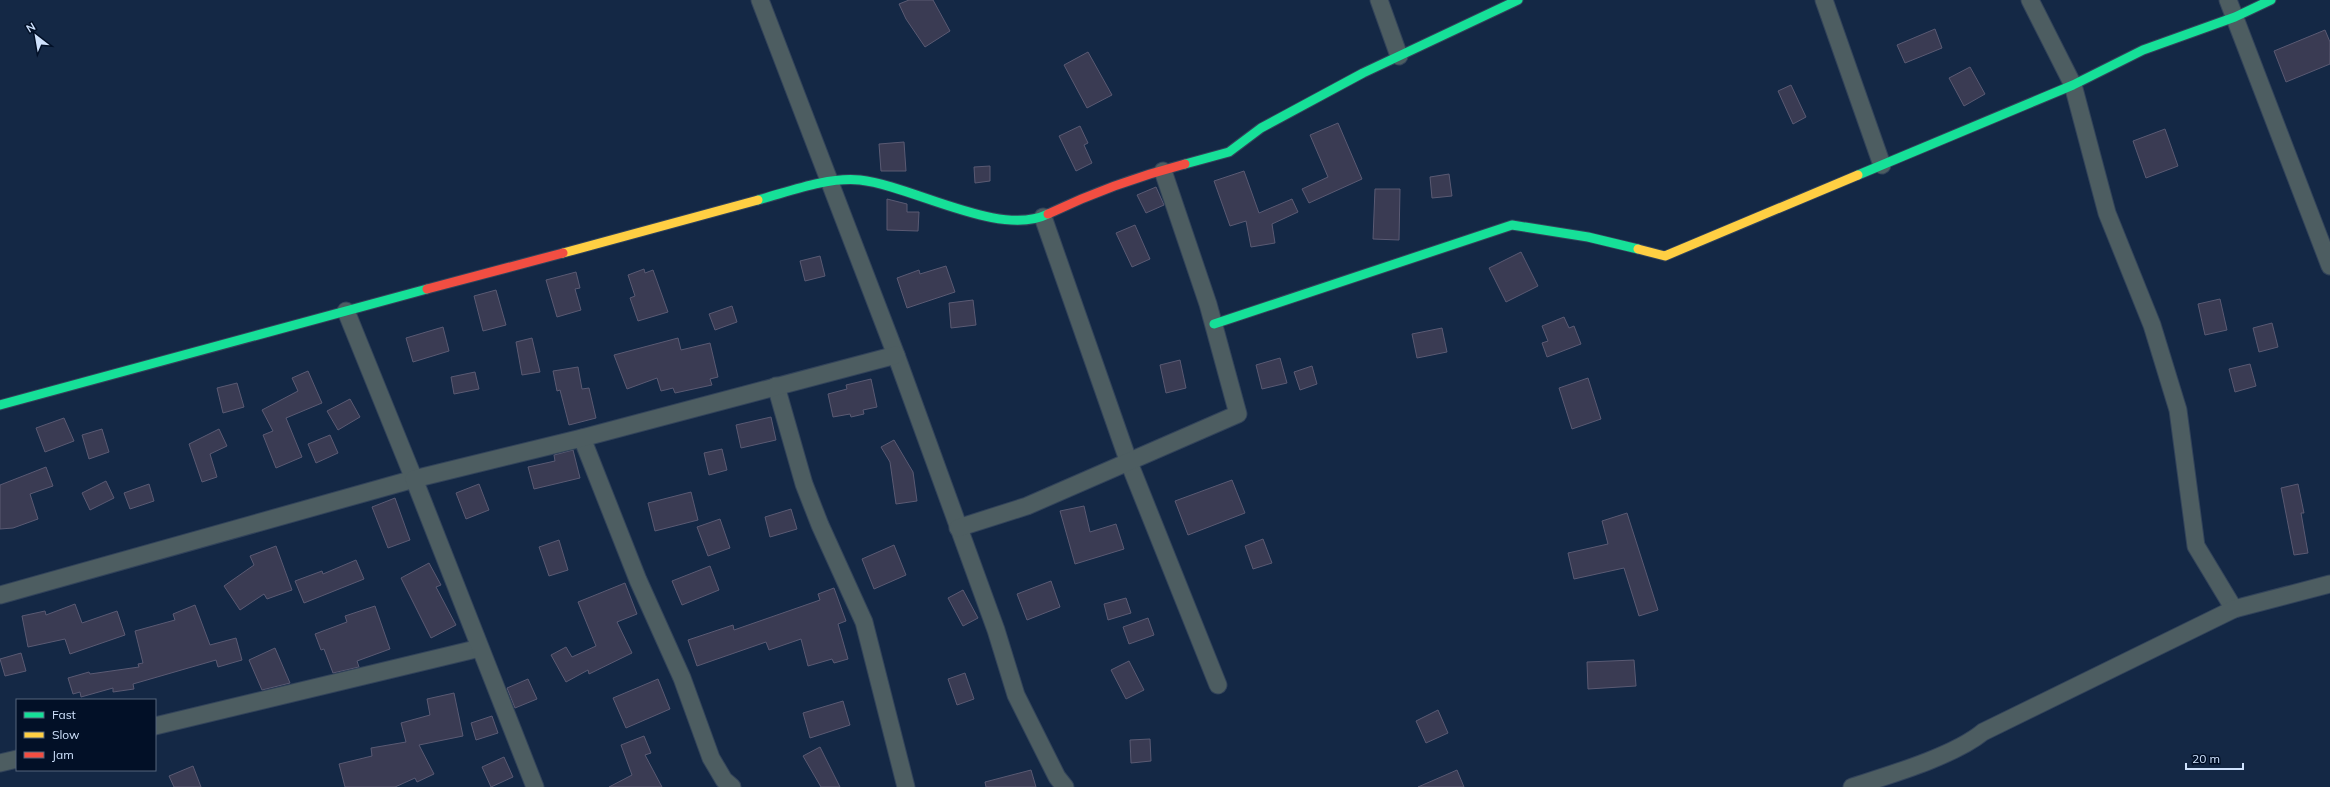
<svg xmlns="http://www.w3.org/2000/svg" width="2330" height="787" viewBox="0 0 2330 787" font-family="Mulish,sans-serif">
<rect width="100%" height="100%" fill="#142845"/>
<g fill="#3a3b53" stroke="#5a5a73">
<polygon points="909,0 933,0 950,31 925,47 906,19 899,4"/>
<polygon points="1935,29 1942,48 1905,63 1897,45"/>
<polygon points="2325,30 2330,42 2330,64 2286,82 2274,51"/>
<polygon points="1088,52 1112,95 1087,108 1064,65"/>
<polygon points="1970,67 1985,94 1964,106 1949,78"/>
<polygon points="1791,85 1806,117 1793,124 1778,91"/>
<polygon points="1338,123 1362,179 1309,203 1302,189 1328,177 1310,135"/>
<polygon points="1080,126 1088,143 1084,145 1092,163 1076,171 1059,136"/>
<polygon points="2165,129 2178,166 2146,178 2133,141"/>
<polygon points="904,142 906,171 881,171 879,144"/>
<polygon points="990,166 990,181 975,183 974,167"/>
<polygon points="1244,171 1259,213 1292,199 1298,212 1272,224 1275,243 1251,247 1246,221 1230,226 1214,181"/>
<polygon points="1449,174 1452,196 1432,198 1430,177"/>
<polygon points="1156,187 1164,205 1146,213 1137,195"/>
<polygon points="1375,189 1400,189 1399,240 1373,239"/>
<polygon points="887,199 907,204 907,212 919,212 918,231 887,230"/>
<polygon points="1135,225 1150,259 1132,267 1116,233"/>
<polygon points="1521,252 1538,286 1506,302 1489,268"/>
<polygon points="820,256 825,276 805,281 800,261"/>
<polygon points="946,266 955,292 907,308 897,278 919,270 920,274"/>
<polygon points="644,269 645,273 653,270 668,312 638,321 630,298 635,296 628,275"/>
<polygon points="576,272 580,288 575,289 581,310 557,317 546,280"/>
<polygon points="496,290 506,325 483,331 474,296"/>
<polygon points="2220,299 2227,330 2205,335 2198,304"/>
<polygon points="973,300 976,325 951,328 949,303"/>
<polygon points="732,306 737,322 715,330 709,314"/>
<polygon points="1564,317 1569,328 1574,326 1581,344 1547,357 1542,343 1548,341 1542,326"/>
<polygon points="2272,323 2278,347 2259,352 2253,328"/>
<polygon points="443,327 449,351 413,362 406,338"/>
<polygon points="1442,328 1447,352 1417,358 1412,334"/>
<polygon points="532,338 540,372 522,375 516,342"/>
<polygon points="678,338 681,350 710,343 718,377 710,379 712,385 675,393 673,388 661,391 657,378 627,389 614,355"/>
<polygon points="1280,358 1287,383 1262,389 1256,365"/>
<polygon points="1180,360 1186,388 1166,393 1160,365"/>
<polygon points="2250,364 2256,386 2235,392 2229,369"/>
<polygon points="1312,366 1317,384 1300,390 1294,372"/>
<polygon points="578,367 582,389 589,388 596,418 569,425 560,390 557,391 553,371"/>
<polygon points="308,371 322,403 286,418 302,457 276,468 263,435 273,431 262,410 298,391 292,378"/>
<polygon points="475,372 479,389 454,394 451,377"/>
<polygon points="1588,378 1601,419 1572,429 1559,388"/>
<polygon points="871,379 877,407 863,410 864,414 851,417 850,414 833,417 828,394 847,389 846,385"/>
<polygon points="237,383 244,407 223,413 217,388"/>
<polygon points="350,399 360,417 338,430 327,411"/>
<polygon points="771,417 776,440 741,448 736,425"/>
<polygon points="64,418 74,441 45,452 36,428"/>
<polygon points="102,429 109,452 89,459 82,435"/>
<polygon points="219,429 227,446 210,454 217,477 202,482 189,444"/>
<polygon points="330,435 338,453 316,463 308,444"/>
<polygon points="894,440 913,472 917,501 896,504 890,462 881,447"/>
<polygon points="722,449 727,470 709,475 704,453"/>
<polygon points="573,450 580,478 534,489 528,467 555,461 554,455"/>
<polygon points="46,467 53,486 30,494 38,519 13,528 0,529 0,485"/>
<polygon points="1232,480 1245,513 1188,535 1175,501"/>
<polygon points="106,481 114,498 90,510 82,493"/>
<polygon points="149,484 154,501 130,509 124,493"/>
<polygon points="479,484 489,510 466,519 456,493"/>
<polygon points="2298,484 2304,513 2301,513 2308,553 2294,555 2281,488"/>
<polygon points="691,492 698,520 655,531 648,503"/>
<polygon points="395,498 410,540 388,548 372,507"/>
<polygon points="1084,506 1090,532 1116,524 1124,549 1075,564 1060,511"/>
<polygon points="791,509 797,529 770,537 765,517"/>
<polygon points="1627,513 1658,610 1639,616 1624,568 1574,579 1568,553 1608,544 1602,521"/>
<polygon points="720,519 730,548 708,556 697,527"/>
<polygon points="1263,539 1272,563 1253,569 1245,546"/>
<polygon points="559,540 568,570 549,576 539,547"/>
<polygon points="894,545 906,575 874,589 862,559"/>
<polygon points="276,546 292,590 267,599 264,594 240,610 224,586 254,565 250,556"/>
<polygon points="356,560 364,579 304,603 295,581 322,571 323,574"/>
<polygon points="429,563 441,585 436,587 456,625 431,638 401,578"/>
<polygon points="710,566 719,590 682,605 672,581"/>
<polygon points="1051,581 1060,607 1027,620 1017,594"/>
<polygon points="625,583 637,614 617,622 632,653 589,674 588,670 566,682 551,655 566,647 572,657 596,646 578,602"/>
<polygon points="834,588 846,621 838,624 848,659 834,663 832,659 808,666 801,639 769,650 766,642 697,666 688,640 733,625 734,630 820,600 818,594"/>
<polygon points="963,590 978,618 963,626 948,598"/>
<polygon points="1126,598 1131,613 1108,620 1104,604"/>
<polygon points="75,604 82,623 117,611 125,635 70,654 65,639 28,647 22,616 45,611 46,615"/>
<polygon points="195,605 210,645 236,638 242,660 218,667 216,660 133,684 134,689 113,692 113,688 81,697 80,692 73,694 68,678 89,672 90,674 139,667 138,664 143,663 135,631 175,620 173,614"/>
<polygon points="375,606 390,649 357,661 359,667 333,673 324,649 321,650 315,634 347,622 345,616"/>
<polygon points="1148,618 1154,635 1129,644 1123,627"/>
<polygon points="275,648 290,683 262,690 249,660"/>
<polygon points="21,653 26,671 5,676 0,659"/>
<polygon points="1634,660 1636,686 1588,689 1587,662"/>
<polygon points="1129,661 1144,690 1126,699 1111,670"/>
<polygon points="965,673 974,699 957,705 948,679"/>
<polygon points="528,679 537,699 515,708 507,688"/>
<polygon points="658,679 670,709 626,728 613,698"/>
<polygon points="454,693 463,736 419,745 434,774 417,782 415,778 395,787 345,787 339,764 372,756 371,748 406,742 401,723 430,715 427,699"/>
<polygon points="843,701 850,725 810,738 803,713"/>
<polygon points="1438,710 1448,733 1426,743 1416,721"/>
<polygon points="492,716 498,733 476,740 471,723"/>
<polygon points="644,736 651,753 645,755 662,787 609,787 632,775 621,745"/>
<polygon points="1150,739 1151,761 1131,763 1130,740"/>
<polygon points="820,747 840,787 821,787 803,756"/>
<polygon points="504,757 513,777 491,787 482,767"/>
<polygon points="193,766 201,787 174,787 169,776"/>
<polygon points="1031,770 1036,787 986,787 985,782"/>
<polygon points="1457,770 1464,787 1418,787"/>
</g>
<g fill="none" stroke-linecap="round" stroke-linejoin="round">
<g stroke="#32435a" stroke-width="19">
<g id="street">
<polyline points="760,0 896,355 996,630 1016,695 1057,777 1065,787"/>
<polyline points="1379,0 1399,56"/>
<polyline points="1824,0 1882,165"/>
<polyline points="2030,0 2073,85 2107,213 2152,325 2178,410 2196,546 2234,609"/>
<polyline points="2228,0 2330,266"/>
<polyline points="1043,217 1128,460 1218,685"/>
<polyline points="776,386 804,484 820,525 864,622 906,787"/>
<polyline points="582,438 638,580 682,678 711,758 724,780 732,787"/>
<polyline points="958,528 1027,506 1238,414 1208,304 1163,171"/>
<polyline points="0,595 414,479 346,311"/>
<polyline points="155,726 480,648"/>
<polyline points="0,763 17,759"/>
<polyline points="535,787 414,479 582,438 896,355"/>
<path d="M1852 787C1889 775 1954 756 1983 732L2234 609 2330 584"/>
</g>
</g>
<g stroke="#32435a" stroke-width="11">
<g id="fast">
<polyline points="1185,164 1229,152 1261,128 1363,73 1518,0"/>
<polyline points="1858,175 2073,85 2143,50 2235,17 2271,0"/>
<path d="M758 200C791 191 826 177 860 180 913 186 1000 238 1048 214"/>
<polyline points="1214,324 1512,225 1588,237 1638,249"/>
<polyline points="0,405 427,289"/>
</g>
</g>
<g stroke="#32435a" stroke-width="11">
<g id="slow">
<polyline points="1638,249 1665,256 1858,175"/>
<polyline points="563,253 758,200"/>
</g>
</g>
<g stroke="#32435a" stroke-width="11">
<g id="jam">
<path d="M1048 214C1094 192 1135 177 1185 164"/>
<polyline points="427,289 563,253"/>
</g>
</g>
<use href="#street" stroke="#4d5d61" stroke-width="17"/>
<use href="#fast" stroke="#16e098" stroke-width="9"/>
<use href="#slow" stroke="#ffcf43" stroke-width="9"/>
<use href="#jam" stroke="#f24e42" stroke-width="9"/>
</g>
<rect x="16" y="699" width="140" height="72" fill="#021027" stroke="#54647d"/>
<rect x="24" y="712" width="20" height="6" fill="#16e098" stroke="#54647d"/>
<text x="52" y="719" font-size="12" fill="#cfe2fd">Fast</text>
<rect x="24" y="732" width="20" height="6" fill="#ffcf43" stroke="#54647d"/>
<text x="52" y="739" font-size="12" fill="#cfe2fd">Slow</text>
<rect x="24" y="752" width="20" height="6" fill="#f24e42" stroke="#54647d"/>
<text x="52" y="759" font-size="12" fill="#cfe2fd">Jam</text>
<g transform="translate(36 36) rotate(329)" stroke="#021027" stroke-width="3" paint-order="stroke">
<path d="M0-3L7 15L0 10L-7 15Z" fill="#cfe2fd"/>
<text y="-6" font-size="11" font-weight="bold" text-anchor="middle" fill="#cfe2fd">N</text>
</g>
<path d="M2186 763v6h57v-6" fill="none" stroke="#cfe2fd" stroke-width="2"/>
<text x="2192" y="763" font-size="12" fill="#cfe2fd" stroke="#021027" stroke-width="3" paint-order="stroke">20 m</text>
</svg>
